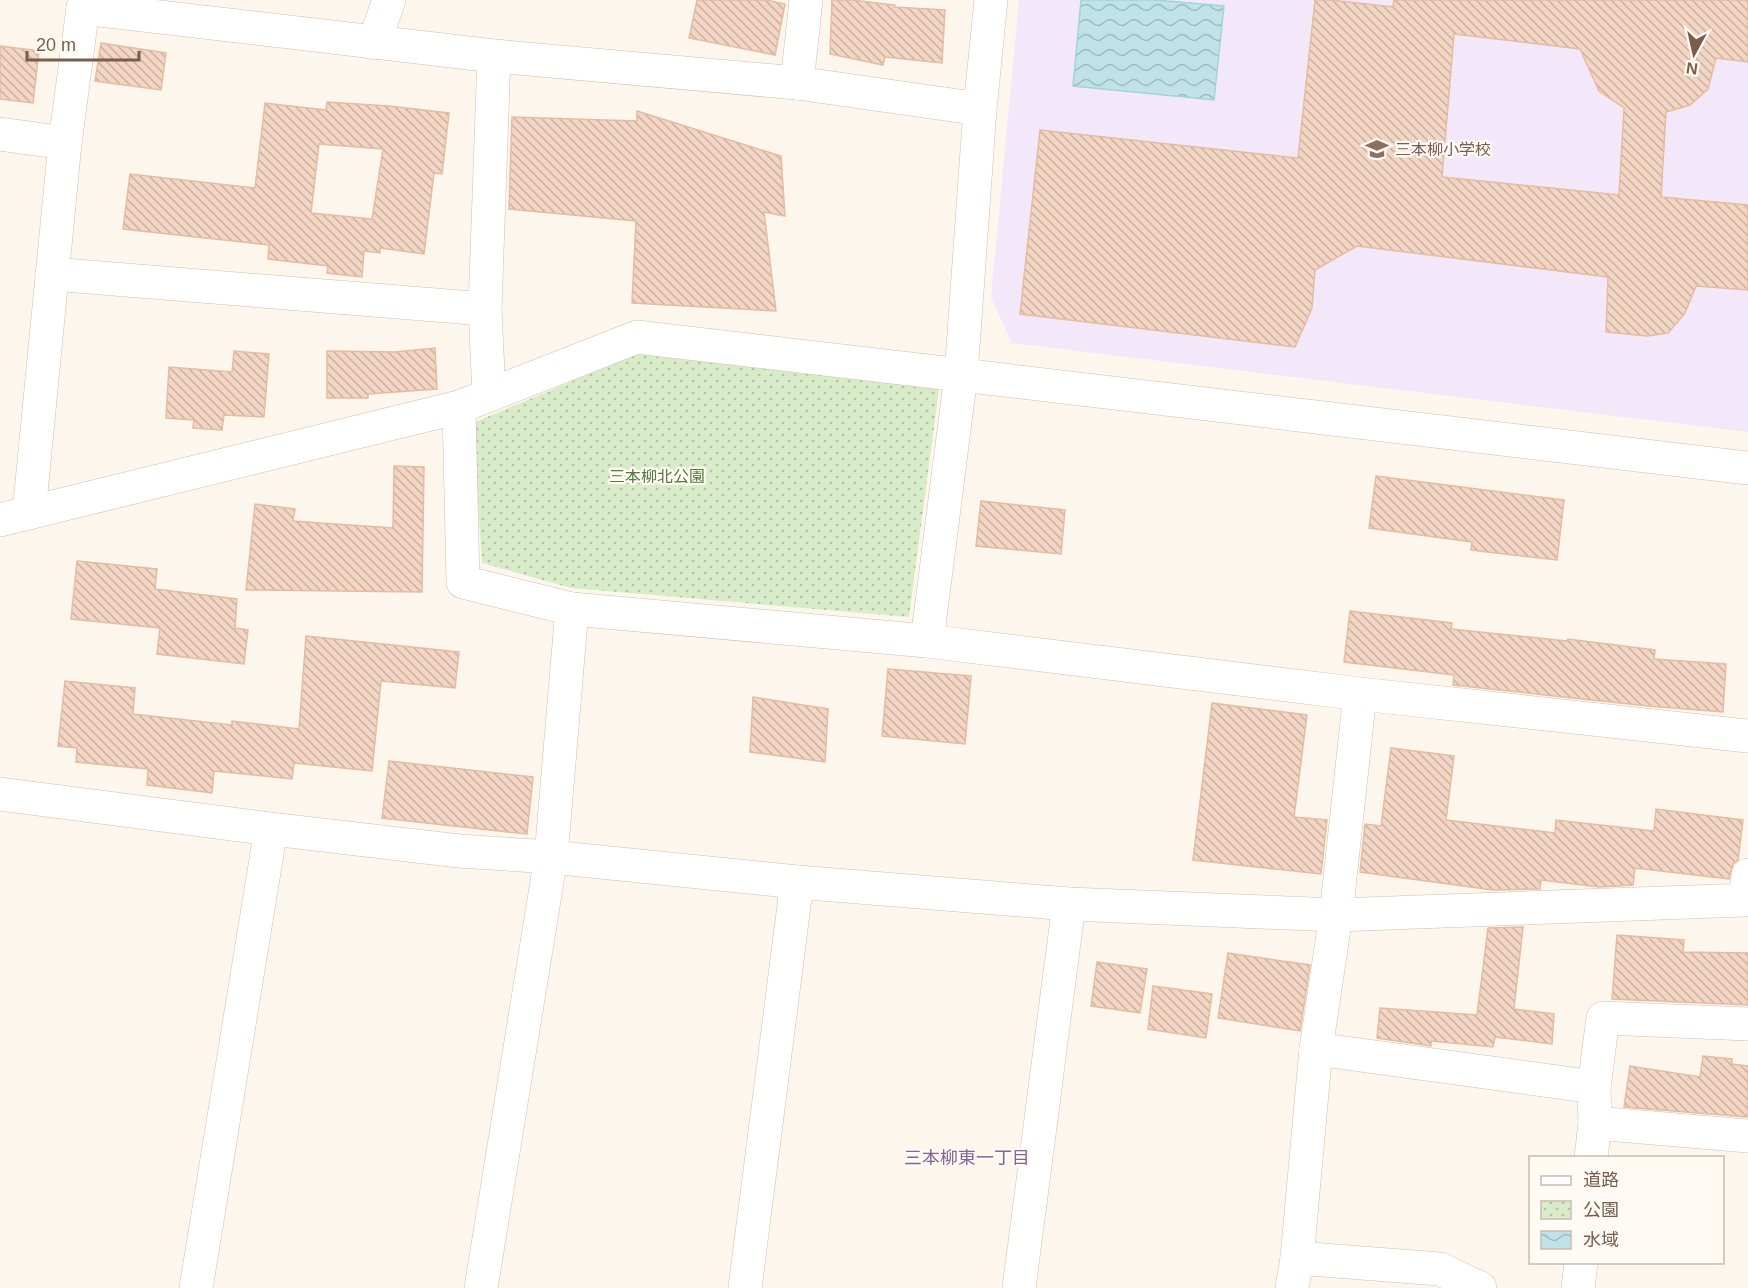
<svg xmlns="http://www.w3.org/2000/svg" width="1748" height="1288" viewBox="0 0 1748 1288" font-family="Arial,'Noto Sans JP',sans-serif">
<defs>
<pattern id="park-dots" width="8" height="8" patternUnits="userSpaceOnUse" patternTransform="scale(1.5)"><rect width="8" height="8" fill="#d8ecc9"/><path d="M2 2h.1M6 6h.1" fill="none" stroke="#b4c2a5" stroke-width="1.8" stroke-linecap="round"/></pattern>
<pattern id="water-waves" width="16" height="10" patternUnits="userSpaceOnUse" patternTransform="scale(1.5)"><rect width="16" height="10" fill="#bfe3e8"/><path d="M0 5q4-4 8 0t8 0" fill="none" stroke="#a0bbbe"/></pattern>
<pattern id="building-back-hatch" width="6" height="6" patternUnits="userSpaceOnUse" patternTransform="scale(1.5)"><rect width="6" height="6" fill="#f3d5c3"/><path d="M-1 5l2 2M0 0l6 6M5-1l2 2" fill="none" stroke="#cab0a1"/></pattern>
</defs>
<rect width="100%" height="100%" fill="#fdf6ec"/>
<polygon fill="#f3e8fa" points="1019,0 1748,0 1748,432 1012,343 991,298"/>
<polygon fill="url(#park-dots)" points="636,354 939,389 909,617 571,588 482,563 473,423"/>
<polygon fill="url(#water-waves)" stroke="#a5d3da" stroke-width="1.5" points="1081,0 1156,0 1224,6 1214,100 1073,86"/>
<g fill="url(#building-back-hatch)" stroke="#e6bba3" stroke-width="1.5" fill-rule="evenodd">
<polygon points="697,0 766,0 785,4 775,55 689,38"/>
<polygon points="832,0 852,0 895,5 894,7 945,10 942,63 885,57 883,65 830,54"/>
<path d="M1315 0H1331L1393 7 1394 0H1748V62L1716 58 1708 89 1690 105 1666 112 1661 197 1748 205V290L1696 286 1685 313 1668 333 1647 336 1606 332 1608 277 1357 246 1315 270 1312 308 1295 347 1020 314 1040 130 1298 158ZM1454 34 1580 49 1599 91 1624 108 1619 195 1442 177Z"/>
<polygon points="101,43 166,53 161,90 95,81"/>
<polygon points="0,46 39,51 33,103 0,99"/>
<path d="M327 102 389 106 449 113 442 174 434 173 424 254 380 248V253L364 251 362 277 327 273 328 266 268 259 269 245 123 229 130 174 255 188 265 103 326 110ZM319 144 383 149 372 219 311 213Z"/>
<polygon points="637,111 781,156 785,216 764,212 776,311 632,303 636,221 509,209 512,117 637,121"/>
<polygon points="435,348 437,389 368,394 368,398 327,398 327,351 395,352"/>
<polygon points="234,351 269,354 264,417 224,415 222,430 193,428 194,420 166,418 169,367 232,372"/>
<polygon points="394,466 424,467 422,592 246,590 255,504 295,509 293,521 393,528"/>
<polygon points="1376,476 1564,500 1557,560 1471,550 1472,542 1369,528"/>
<polygon points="981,501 1065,510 1061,554 976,546"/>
<polygon points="77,561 157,569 155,589 237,599 235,628 248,630 244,664 157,654 160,628 71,619"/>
<polygon points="1350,611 1452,623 1451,629 1567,641 1568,639 1655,650 1654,659 1726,664 1723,712 1648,706 1453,685 1454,675 1344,662"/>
<polygon points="306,636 459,652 455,688 381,681 372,771 294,763 292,779 214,771 212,793 147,785 148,769 76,762 77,748 58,746 65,681 135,688 133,714 232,725 232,721 299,729"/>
<polygon points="888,669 971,676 965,744 882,736"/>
<polygon points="753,697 828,709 825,762 750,752"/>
<polygon points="1212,703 1307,715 1294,817 1327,820 1321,874 1193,860"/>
<polygon points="1391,748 1454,756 1446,820 1555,833 1556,820 1654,831 1656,809 1743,820 1738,860 1733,864 1729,879 1635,868 1633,885 1599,887 1541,880 1540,889 1493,890 1360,872 1365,824 1381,826"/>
<polygon points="389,761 533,777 527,834 382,818"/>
<polygon points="1523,927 1514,1009 1554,1014 1552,1044 1495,1037 1493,1047 1431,1041 1431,1046 1377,1038 1380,1008 1477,1015 1488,928"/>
<polygon points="1617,935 1684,940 1683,952 1748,953 1748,1005 1612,999"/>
<polygon points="1228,953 1310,965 1300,1031 1218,1018"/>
<polygon points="1097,962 1147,969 1140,1013 1091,1006"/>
<polygon points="1153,986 1212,994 1206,1038 1148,1029"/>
<polygon points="1703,1056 1732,1059 1732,1064 1748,1066 1748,1117 1624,1107 1630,1066 1700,1077"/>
</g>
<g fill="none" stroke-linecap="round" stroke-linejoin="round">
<g stroke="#d1beb0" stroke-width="34">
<g id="minor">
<polyline points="991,0 980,109 961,375 1748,468"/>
<polyline points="83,8 494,56 797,83 980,109"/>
<polyline points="374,43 389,0"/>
<polyline points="797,83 806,0"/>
<polyline points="0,134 65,143"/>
<polyline points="52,274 485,309"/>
<polyline points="489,395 485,309 494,56"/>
<polyline points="459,407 463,582 572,609 927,641 1360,694 1748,736"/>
<polyline points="29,513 65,143 83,8 86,0"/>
<polyline points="0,520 459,407 637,337 961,375 927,641"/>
<polyline points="0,794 271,829 459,851 551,857 797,882 1069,904 1336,915 1745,900 1748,875"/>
<polyline points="1316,1049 1594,1087"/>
<polyline points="1595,1123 1748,1136"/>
<polyline points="1591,1158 1595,1123 1594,1087 1603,1018 1748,1024"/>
<polyline points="1297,1258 1440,1269 1480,1288"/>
<polyline points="196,1288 271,829"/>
<polyline points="481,1288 551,857 572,609"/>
<polyline points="745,1288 797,882"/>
<polyline points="1019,1288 1069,904"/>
<polyline points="1292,1288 1297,1258 1316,1049 1336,915 1360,694"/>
<polyline points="1578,1288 1581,1262"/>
</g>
</g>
<use href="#minor" stroke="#fff" stroke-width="33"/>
</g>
<defs>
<g id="school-bare" transform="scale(1.8)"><path d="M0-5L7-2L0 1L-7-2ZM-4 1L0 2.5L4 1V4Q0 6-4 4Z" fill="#8d6e63" stroke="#fffaf3" stroke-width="2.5" paint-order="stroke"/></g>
</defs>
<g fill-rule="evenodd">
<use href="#school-bare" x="1377" y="149"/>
</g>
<g text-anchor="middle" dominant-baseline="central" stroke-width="4.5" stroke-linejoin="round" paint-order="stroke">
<g font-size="16" fill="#785e54" stroke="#fffaf3" text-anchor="start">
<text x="1395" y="149">三本柳小学校</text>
</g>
<g font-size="16" fill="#537a41" stroke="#fffaf3">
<text x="657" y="476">三本柳北公園</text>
</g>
<g font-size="18" fill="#846695" stroke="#fffaf3">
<text x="967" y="1158">三本柳東一丁目</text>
</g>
</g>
<rect x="1529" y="1156" width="195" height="108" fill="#fffaf3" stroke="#cabbb1" stroke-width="1.5"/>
<rect x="1541" y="1176" width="30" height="9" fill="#ffffff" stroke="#cabbb1" stroke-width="1.5"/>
<text x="1583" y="1186" font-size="18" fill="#7a5c4d">道路</text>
<rect x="1541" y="1201" width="30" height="18" fill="url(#park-dots)" stroke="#cabbb1" stroke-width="1.5"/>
<text x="1583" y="1216" font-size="18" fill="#7a5c4d">公園</text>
<rect x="1541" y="1231" width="30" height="18" fill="url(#water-waves)" stroke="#cabbb1" stroke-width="1.5"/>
<text x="1583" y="1246" font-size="18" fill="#7a5c4d">水域</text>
<g transform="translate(1694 54) rotate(188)" stroke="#fffaf3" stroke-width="4.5" paint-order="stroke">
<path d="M0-4.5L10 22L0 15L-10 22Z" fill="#7a5c4d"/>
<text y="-9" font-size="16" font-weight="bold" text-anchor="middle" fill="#7a5c4d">N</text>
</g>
<path d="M27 51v9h112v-9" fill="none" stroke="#7a5c4d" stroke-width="3"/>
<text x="36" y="51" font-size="18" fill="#7a5c4d" stroke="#fffaf3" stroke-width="4.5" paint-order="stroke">20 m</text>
</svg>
